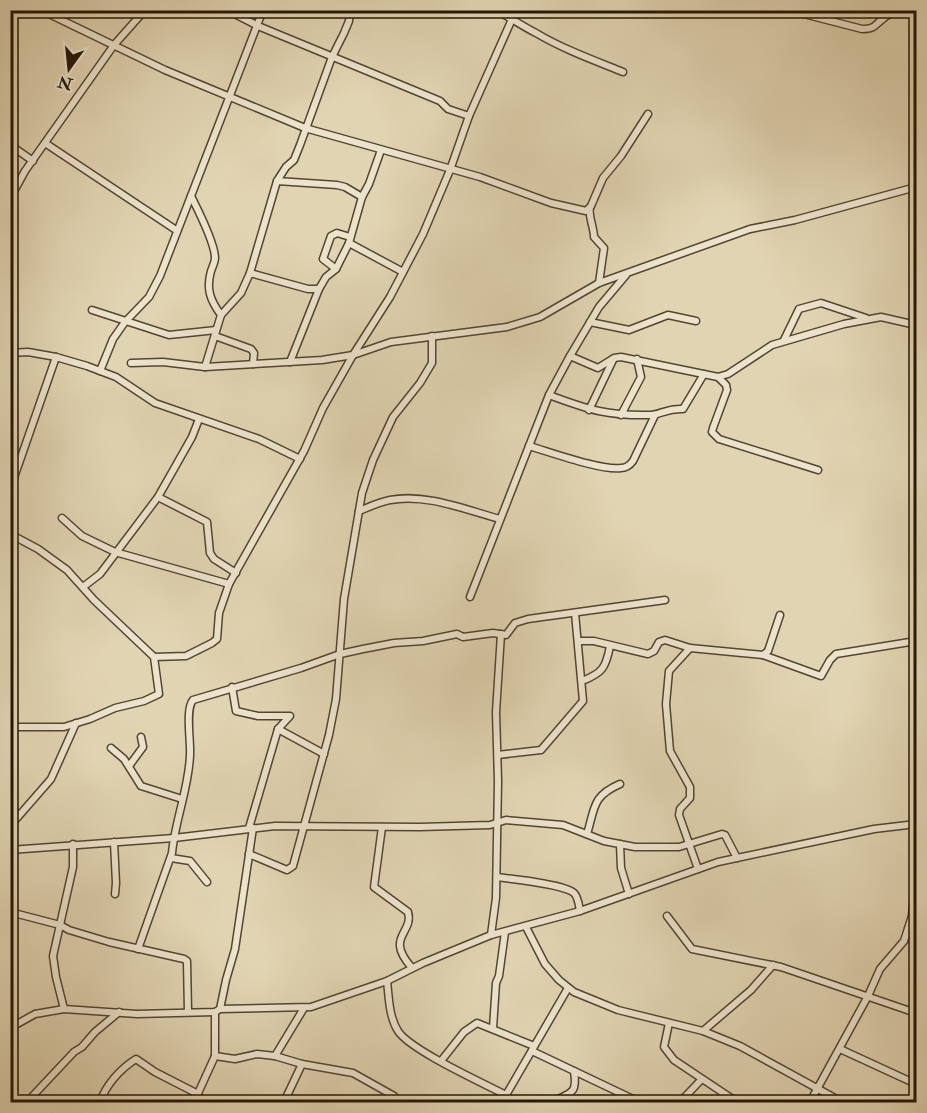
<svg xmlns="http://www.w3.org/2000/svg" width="927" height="1113" viewBox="0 0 927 1113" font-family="'IM FELL Double Pica',serif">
<rect width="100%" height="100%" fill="#e1d4b2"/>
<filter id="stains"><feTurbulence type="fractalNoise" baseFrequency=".00333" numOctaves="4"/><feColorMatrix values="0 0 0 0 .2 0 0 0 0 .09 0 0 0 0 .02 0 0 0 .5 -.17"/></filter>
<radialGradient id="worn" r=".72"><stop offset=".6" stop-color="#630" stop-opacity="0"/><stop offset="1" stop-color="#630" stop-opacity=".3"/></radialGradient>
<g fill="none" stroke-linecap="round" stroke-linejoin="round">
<g stroke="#524630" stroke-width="9">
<g id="minor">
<polyline points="37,10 49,14 165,70 305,128 480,177 551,203 586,211 591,206 603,178 621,156 648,114"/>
<polyline points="227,10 258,26 440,101 448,109 469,116"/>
<path d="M495 10C510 17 522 26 536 33 563 49 593 60 623 72"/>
<path d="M800 13 862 29C876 29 874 25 884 18 887 15 893 13 898 10"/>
<polyline points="45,143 176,230"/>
<polyline points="10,145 33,161"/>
<polyline points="277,181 337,185 345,187 362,197"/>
<path d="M191 196C198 210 215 243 215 258 215 262 212 268 211 271 206 289 210 300 221 315"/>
<path d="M590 208C588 215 594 228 594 237L604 248 599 283"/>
<polyline points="10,218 13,193 25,171 114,45 145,10"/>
<polyline points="10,236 10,253"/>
<polyline points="349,243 403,272"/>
<polyline points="336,269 323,259 331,236 337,233 350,237"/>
<polyline points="250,273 308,289 319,289"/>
<polyline points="92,310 169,335 216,330"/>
<polyline points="590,322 629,330 668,315 696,321"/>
<polyline points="215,336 251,349 254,353 253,364"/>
<polyline points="784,340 799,309 821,303 866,318"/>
<polyline points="10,353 28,352 56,357 87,366 116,377 155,403 259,439 300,459"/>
<polyline points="570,356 598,368 614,358 621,357 718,377 728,374 772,345 844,324 881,317 916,325"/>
<polyline points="290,362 319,289 326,277 336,269 349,243 362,197 369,184 381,150"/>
<polyline points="131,363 163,362 205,367 322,360 353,355 391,342 507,327 540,317 599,283 750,229 795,220 916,187"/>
<polyline points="205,367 221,315 241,293 250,273 277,181 286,167 294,160 300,145 332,57 344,33 349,21 350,10"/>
<polyline points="100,371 113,339 125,322 149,297 160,276 263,10"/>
<polyline points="718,377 726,385 727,390 713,428 712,432 719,439 818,470"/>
<path d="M549 395C589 410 608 416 651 415 663 414 667 408 683 409L704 374"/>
<polyline points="589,410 613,360"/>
<polyline points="621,415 641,377 637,359"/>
<path d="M529 446C550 452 602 471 621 468 626 468 630 465 633 461L655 415"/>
<polyline points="10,489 56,357"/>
<polyline points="158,497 207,522 210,553 214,559 236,573"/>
<path d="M359 511C369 507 379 502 390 500 426 493 466 510 500 519"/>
<polyline points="62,518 82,536 115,552 229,584"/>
<polyline points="10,534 38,549 67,570 94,600 154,657 159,694 144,701 115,708 90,719 64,727 10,727"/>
<polyline points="83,587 100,574 158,497 192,437 199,419"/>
<polyline points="470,597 549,395 570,356 599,307 626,275"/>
<polyline points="578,641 594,641 648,654 654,651 659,642 665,640 690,648 763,655 768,651 780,615"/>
<polyline points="690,648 669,671 666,704 670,751 690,787 690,798 680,809 679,815 698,869"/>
<polyline points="763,655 821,676 830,660 836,654 916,641"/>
<polyline points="154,657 186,656 212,643 217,639 219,613 229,584 304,451 323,408 353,355 390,297 423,234 450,170 469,116 516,10"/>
<path d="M582 681C603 673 606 667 610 646"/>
<polyline points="232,687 236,711 258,716 290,716 278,729 249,828"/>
<polyline points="278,729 324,754"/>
<polyline points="111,748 124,759 141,786 182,799"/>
<polyline points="498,755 541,750 583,701 575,613"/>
<polyline points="129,766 143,747 141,737"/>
<polyline points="10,826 51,779 76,723"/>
<path d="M382 827 374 887 408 912C414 934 384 936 412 968"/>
<path d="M587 834C595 808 592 796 620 784"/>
<polyline points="114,842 116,883 115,894"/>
<polyline points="620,844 621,868 629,894"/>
<polyline points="10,850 174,838 275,826 420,827 490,825 506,820 563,825 604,841 635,847 679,847 722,834 725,835 737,858"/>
<polyline points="249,854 287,870 293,866 329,735 336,699 344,599 362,493 373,460 393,417 420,383 432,363 432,336"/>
<polyline points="171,858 190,861 207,882"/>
<path d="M497 877C511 879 564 884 574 893 578 897 579 905 580 911"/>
<polyline points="10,912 60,925 69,930 109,942 184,959 187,961 188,1012"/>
<polyline points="667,916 692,949 781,967 916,1013"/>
<polyline points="526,927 545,964 559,980 574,992 618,1010 703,1031 740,1046 842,1102"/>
<polyline points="491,935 496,898 498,781 496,712 501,634"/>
<path d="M138 949 172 853C175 820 189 788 190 755 191 741 185 709 193 700L301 668 340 654 363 649 394 643 423 641 457 634 463 637 493 633 506 635 515 623 528 619 665 600"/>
<path d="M387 981C389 998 389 1017 398 1031 410 1050 483 1083 506 1095"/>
<polyline points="64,1009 56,977 53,956 73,867 73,844"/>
<polyline points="220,1009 226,980 235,949 253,828"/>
<polyline points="669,1023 664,1047 674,1060 737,1102"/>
<polyline points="10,1028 35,1014 64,1009 137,1014 215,1012 220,1009 311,1007 387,981 423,963 491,935 580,911 718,862 874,829 916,824"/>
<polyline points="493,1028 496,983 499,976 505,932"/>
<polyline points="703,1031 751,990 773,965"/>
<polyline points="840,1049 916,1084"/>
<polyline points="532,1051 635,1100 647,1102"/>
<polyline points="215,1056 235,1059 257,1054 275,1056 304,1008"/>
<polyline points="275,1056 302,1064 353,1073 394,1096 388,1102"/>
<polyline points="441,1061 464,1032 477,1023 534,1046"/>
<polyline points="27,1102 74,1052 82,1047 95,1032 119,1012"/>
<path d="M100 1102C106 1085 120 1069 136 1059L155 1072 198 1094"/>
<polyline points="194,1102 215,1056 215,1012"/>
<polyline points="284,1102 302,1064"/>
<polyline points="502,1102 568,988"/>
<path d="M556 1102V1100C574 1092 577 1091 574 1071"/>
<polyline points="680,1102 701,1080"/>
<polyline points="810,1102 868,996 880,969 904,941 912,916 916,872"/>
</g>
</g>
<use href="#minor" stroke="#ece3cd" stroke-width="6"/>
</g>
<rect width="927" height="1113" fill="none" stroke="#e1d4b2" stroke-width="36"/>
<rect x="12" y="12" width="903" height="1089" fill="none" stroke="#231605" stroke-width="3"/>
<rect x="18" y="18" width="891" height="1077" fill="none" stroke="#231605" stroke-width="1.5"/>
<g transform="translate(69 69) rotate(195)" stroke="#ece3cd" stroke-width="4.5" paint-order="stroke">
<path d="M0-4.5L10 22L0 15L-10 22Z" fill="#231605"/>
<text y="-9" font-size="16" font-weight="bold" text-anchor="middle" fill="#231605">N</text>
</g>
<rect width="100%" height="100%" filter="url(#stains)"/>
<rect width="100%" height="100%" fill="url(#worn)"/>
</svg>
